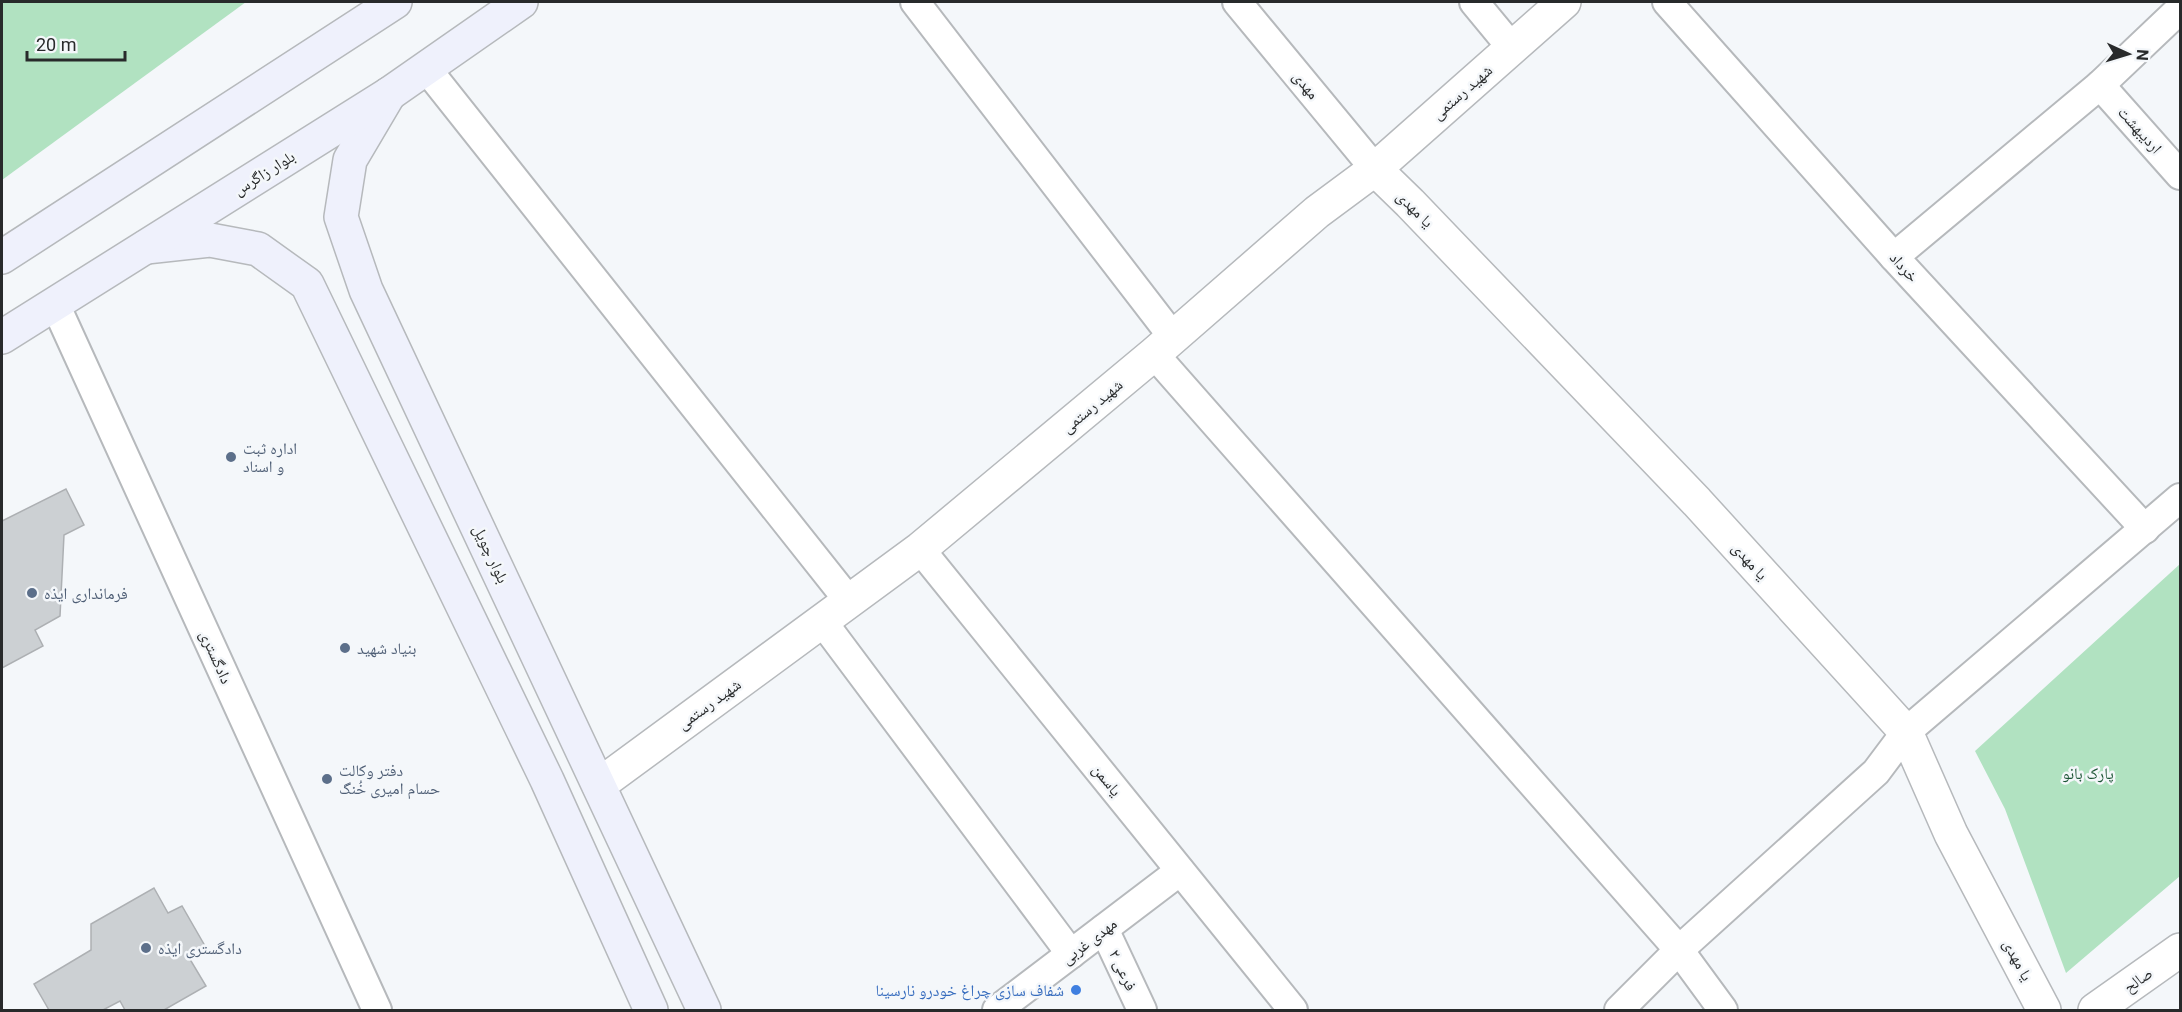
<svg xmlns="http://www.w3.org/2000/svg" width="2182" height="1012" viewBox="0 0 2182 1012" font-family="Roboto,'Noto Naskh Arabic',sans-serif">
<rect width="100%" height="100%" fill="#f4f7fa"/>
<g fill="#b1e2c1">
<polygon points="2,2 246,2 2,180"/>
<polygon points="2180,564 2180,876 2066,973 2005,809 1975,751"/>
</g>
<g fill="#ccd0d3" stroke="#adb0b3" stroke-width="1.5">
<polygon points="66,489 84,525 64,535 60,616 35,630 43,646 2,668 2,521"/>
<polygon points="154,888 168,913 182,906 205,946 188,956 206,986 164,1010 125,1010 120,1001 103,1010 49,1010 34,984 91,950 91,924"/>
</g>
<g fill="none" stroke-linecap="round" stroke-linejoin="round">
<g stroke="#b6b9bc" stroke-width="32">
<g id="minor">
<polyline points="915,2 1173,337"/>
<polyline points="1237,2 1375,169"/>
<polyline points="1474,2 1512,48"/>
<polyline points="1667,2 1894,257 2145,529"/>
<polyline points="426,68 849,601"/>
<polyline points="2100,85 2180,175"/>
<polyline points="1894,257 2100,85 2180,9"/>
<polyline points="55,304 377,1010"/>
<polyline points="1154,354 1679,950 1723,1010"/>
<polyline points="920,549 1293,1010"/>
<polyline points="822,621 1071,954"/>
<polyline points="1104,929 1142,1010"/>
<polyline points="997,1010 1180,871"/>
<polyline points="1619,1010 1679,950 1876,772 1906,732 2180,498"/>
</g>
</g>
<g stroke="#b6b9bc" stroke-width="36">
<g id="tertiary">
<polyline points="1375,169 1410,203 1697,502 1906,732 1951,834 2044,1010"/>
<polyline points="599,785 920,549 1154,354 1317,212 1375,169 1564,2"/>
<polyline points="2095,1010 2180,950"/>
</g>
</g>
<g stroke="#b6b9bc" stroke-width="36">
<g id="secondary">
<polyline points="389,94 350,160 341,217 366,290 704,1010"/>
<polyline points="146,247 210,240 258,249 307,284 547,780 651,1010"/>
<polyline points="2,257 395,2"/>
<polyline points="2,337 389,94 521,2"/>
</g>
</g>
<use href="#minor" stroke="#fff" stroke-width="28"/>
<use href="#tertiary" stroke="#fff" stroke-width="33"/>
<use href="#secondary" stroke="#eff1fc" stroke-width="33"/>
</g>
<g fill="#5c6f8a" stroke="#f4f7fa" stroke-width="2">
<circle cx="231" cy="457" r="6"/>
<circle cx="32" cy="593" r="6"/>
<circle cx="345" cy="648" r="6"/>
<circle cx="327" cy="779" r="6"/>
<circle cx="146" cy="948" r="6"/>
</g>
<circle fill="#3f7fe0" stroke="#f4f7fa" stroke-width="2" cx="1076" cy="990" r="6"/>
<g text-anchor="middle" dominant-baseline="central" stroke-width="5" stroke-linejoin="round" paint-order="stroke">
<g font-size="16" fill="#282a2b" stroke="#f4f7fa">
<text transform="translate(1306 85) rotate(51)">مهدی</text>
<text transform="translate(1462 92) rotate(-41)">شهید رستمی</text>
<text transform="translate(2140 130) rotate(48)">اردیبهشت</text>
<text transform="translate(264 173) rotate(-32)">بلوار زاگرس</text>
<text transform="translate(1415 209) rotate(45)">یا مهدی</text>
<text transform="translate(1904 267) rotate(48)">خرداد</text>
<text transform="translate(1092 406) rotate(-40)">شهید رستمی</text>
<text transform="translate(491 554) rotate(65)">بلوار چویل</text>
<text transform="translate(1750 561) rotate(48)">یا مهدی</text>
<text transform="translate(216 657) rotate(66)">دادگستری</text>
<text transform="translate(709 704) rotate(-36)">شهید رستمی</text>
<text transform="translate(1107 780) rotate(51)">یاسمن</text>
<text transform="translate(1089 941) rotate(-37)">مهدی غربی</text>
<text transform="translate(2018 960) rotate(62)">یا مهدی</text>
<text transform="translate(1123 970) rotate(65)">فرعی ۲</text>
<text transform="translate(2138 980) rotate(-35)">صالح</text>
</g>
<g font-size="16" fill="#4e5e75" stroke="#f4f7fa" text-anchor="start">
<text x="243" y="448">اداره ثبت<tspan x="243" dy="18">و اسناد</tspan></text>
<text x="44" y="593">فرمانداری ایذه</text>
<text x="357" y="648">بنیاد شهید</text>
<text x="339" y="770">دفتر وکالت<tspan x="339" dy="18">حسام امیری خُنگ</tspan></text>
<text x="158" y="948">دادگستری ایذه</text>
</g>
<g font-size="16" fill="#1b5434" stroke="#f4f7fa">
<text x="2088" y="773">پارک بانو</text>
</g>
<g font-size="16" fill="#366cbe" stroke="#f4f7fa" text-anchor="end">
<text x="1064" y="990">شفاف سازی چراغ خودرو نارسینا</text>
</g>
</g>
<rect width="2182" height="1012" fill="none" stroke="#282a2b" stroke-width="6"/>
<g transform="translate(2128 54) rotate(94)" stroke="#f4f7fa" stroke-width="4.5" paint-order="stroke">
<path d="M0-4.5L10 22L0 15L-10 22Z" fill="#282a2b"/>
<text y="-9" font-size="16" font-weight="bold" text-anchor="middle" fill="#282a2b">N</text>
</g>
<path d="M27 51v9h98v-9" fill="none" stroke="#282a2b" stroke-width="3"/>
<text x="36" y="51" font-size="18" fill="#282a2b" stroke="#f4f7fa" stroke-width="4.5" paint-order="stroke">20 m</text>
</svg>
